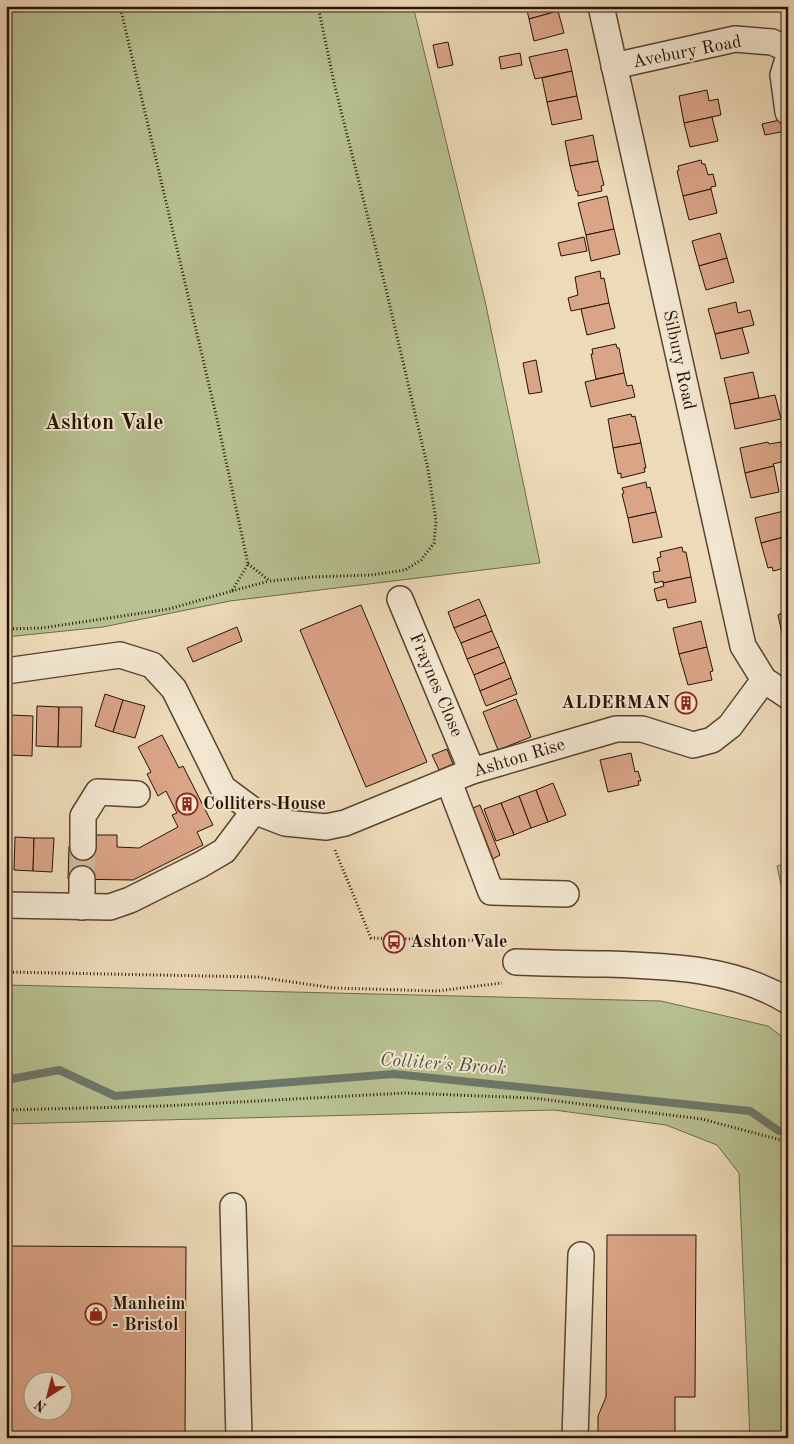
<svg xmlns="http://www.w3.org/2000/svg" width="794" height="1444" viewBox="0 0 794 1444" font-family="'Old Standard TT',serif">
<rect width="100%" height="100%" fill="#eddab8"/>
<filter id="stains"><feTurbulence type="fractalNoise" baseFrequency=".004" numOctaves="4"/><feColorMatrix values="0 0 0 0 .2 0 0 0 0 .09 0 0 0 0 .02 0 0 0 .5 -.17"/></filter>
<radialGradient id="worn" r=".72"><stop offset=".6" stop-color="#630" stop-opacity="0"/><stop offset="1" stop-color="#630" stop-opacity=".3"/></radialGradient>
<g fill="#b7c090" stroke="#70694a">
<polygon points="6,6 413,6 485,301 540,563 230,601 103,627 6,637"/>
<polygon points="788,863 788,917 777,866"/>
<polygon points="6,985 661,1001 768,1026 788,1041 788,1438 750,1438 739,1173 717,1145 666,1125 554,1110 6,1124"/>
</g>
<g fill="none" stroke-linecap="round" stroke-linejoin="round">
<polyline stroke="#6c7769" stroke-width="8" points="6,1080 59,1070 115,1096 394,1074 750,1111 779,1131 788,1131"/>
</g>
<g fill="#daa487" stroke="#281204" fill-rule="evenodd">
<polygon points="526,6 557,6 558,11 529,19"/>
<polygon points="658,6 687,6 659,12"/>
<polygon points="558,11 564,33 534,41 529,19"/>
<polygon points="448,42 453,65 438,68 433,45"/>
<polygon points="567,49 572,71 535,79 529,57"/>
<polygon points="520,53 522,65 501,69 499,57"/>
<polygon points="572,71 577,96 547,102 542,78"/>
<polygon points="707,90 709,101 718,99 721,115 684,123 679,96"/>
<polygon points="577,96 582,119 552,125 547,102"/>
<polygon points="712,117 718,141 690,147 684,123"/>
<polygon points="784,119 786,131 765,135 762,124"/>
<polygon points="593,135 598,161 570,166 565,141"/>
<polygon points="701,160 702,164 705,164 708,175 713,174 716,186 711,187 711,189 683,196 677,171 679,170 678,166"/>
<polygon points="598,161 604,185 601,186 602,191 578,196 578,191 576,191 570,166"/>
<polygon points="711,189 717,213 689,220 683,196"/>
<polygon points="607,196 614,229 586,235 578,203"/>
<polygon points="614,229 620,254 591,261 586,235"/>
<polygon points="720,233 727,258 699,266 692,241"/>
<polygon points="584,237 587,251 561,256 558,243"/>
<polygon points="727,258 734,282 706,290 699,266"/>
<polygon points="600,271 601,279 604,278 609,303 571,311 568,298 578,295 575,277"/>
<polygon points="736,302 738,313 750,310 754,325 715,334 708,309"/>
<polygon points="609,303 615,328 587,335 581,309"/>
<polygon points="742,328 749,353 721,359 715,334"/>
<polygon points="616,344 617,348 619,348 624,373 596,379 591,354 593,354 592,349"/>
<polygon points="536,360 542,392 529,394 523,363"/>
<polygon points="753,372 759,398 730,404 724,378"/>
<polygon points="624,373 627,386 632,385 635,397 591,407 585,382"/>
<polygon points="775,395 781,419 735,429 730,404"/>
<polygon points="631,414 632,417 635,416 641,443 613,448 608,419"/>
<polygon points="768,442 769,444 781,442 785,461 773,464 774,466 745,473 740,448"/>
<polygon points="641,443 646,468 644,468 645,472 621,478 621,473 618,474 613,448"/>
<polygon points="774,466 779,492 751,498 745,473"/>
<polygon points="646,482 647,488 650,487 656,512 628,518 622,494 624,493 622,488"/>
<polygon points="784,511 788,526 788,536 761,543 755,518"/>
<polygon points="656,512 662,537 633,543 628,518"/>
<polygon points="788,536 788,567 773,571 772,567 768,568 761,543"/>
<polygon points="682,547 683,552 686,552 691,577 663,583 663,581 655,583 653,572 660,571 657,558 661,557 660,552"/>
<polygon points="691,577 696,602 668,608 666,599 657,601 654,589 664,586 663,583"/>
<polygon points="479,599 486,615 454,628 448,612"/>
<polygon points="361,605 427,762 366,787 300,630"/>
<polygon points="788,610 788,637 783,638 778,615"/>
<polygon points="486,615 492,631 461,643 454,628"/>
<polygon points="701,621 707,647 679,654 673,628"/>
<polygon points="237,627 242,641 193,662 187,648"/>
<polygon points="492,631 499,647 467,659 461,643"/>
<polygon points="499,647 505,662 474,675 467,659"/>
<polygon points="707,647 713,671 710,672 712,680 688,685 679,654"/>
<polygon points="505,662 511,678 480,691 474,675"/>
<polygon points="511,678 517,694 486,706 480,691"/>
<polygon points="105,694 123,700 113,732 95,726"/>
<polygon points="690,696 693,707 681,710 678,699"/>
<polygon points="516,699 531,737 498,750 483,712"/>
<polygon points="123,700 145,706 135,738 113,732"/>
<polygon points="37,706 59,707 58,747 36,746"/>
<polygon points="59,707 82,707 81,747 58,747"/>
<rect x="6" y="715" width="4" height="40"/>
<polygon points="10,715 33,716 32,756 10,755"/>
<polygon points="162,735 179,768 183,766 213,825 197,832 203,845 133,880 68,879 69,846 93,847 93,835 117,835 117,847 139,848 178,827 172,815 177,813 166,791 158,796 147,774 151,772 138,747"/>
<polygon points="447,749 453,764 439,770 432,755"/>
<polygon points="631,753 635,772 638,771 641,781 638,781 639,785 608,792 600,760"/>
<polygon points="553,783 566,815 548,822 536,790"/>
<polygon points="536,790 548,822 531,828 519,796"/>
<polygon points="519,796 531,828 514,835 501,803"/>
<polygon points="501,803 514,835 496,841 484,809"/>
<polygon points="480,805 500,855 493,859 473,808"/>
<polygon points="6,836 10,837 9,870 6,870"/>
<polygon points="15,837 34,838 33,871 14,870"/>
<polygon points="34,838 54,838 52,872 33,871"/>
<polygon points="607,1235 696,1235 695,1397 675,1397 675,1438 598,1438 598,1416 606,1397"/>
<path d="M6 1246 186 1247 185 1438H6ZM32 1382H62V1412H32Z"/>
</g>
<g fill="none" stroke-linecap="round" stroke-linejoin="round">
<polyline stroke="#cfbc9d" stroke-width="25" stroke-dasharray="25 12" stroke-linecap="butt" points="82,879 83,847"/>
<g stroke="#594431" stroke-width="28">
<g id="minor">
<polyline points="601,6 743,646 764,680 788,696"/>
<polyline points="788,59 783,75 788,112"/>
<polyline points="614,66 735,39 772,42 788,49"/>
<polyline points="400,599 472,771"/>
<polyline points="6,671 120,655 152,665 174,689 223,788 254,811 285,823 326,827 345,823 472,771 616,729 642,729 693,745 712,740 730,726 764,680"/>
<polyline points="449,782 491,892 566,894"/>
<polyline points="83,847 83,816 98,792 137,794"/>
<polyline points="6,905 110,907 130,900 200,865 224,851 254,811"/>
<polyline points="82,907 82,879"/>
<path d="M516 962C546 963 577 964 607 964 669 966 734 968 788 1001"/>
<polyline points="233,1206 239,1438"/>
<polyline points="575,1438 581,1255"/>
</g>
</g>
<g stroke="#281204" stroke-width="3" stroke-dasharray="1 2.5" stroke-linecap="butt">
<polyline points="248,564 270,581 312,577 371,575 405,570 421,560 434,543 436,521 428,469 385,285 335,87 318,6"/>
<polyline points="232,591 269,581"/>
<polyline points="6,629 42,628 169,609 232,591 248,564 217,419 120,6"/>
<polyline points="335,850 371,938 503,941"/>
<polyline points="6,972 258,977 334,988 437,991 502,983"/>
<polyline points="6,1110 164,1106 405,1093 533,1098 702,1119 788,1142"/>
</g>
<use href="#minor" stroke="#f3e7d1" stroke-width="25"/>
</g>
<defs>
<g id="building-ring" transform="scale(1.125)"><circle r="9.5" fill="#f3e7d1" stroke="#8f2418" stroke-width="1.5"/><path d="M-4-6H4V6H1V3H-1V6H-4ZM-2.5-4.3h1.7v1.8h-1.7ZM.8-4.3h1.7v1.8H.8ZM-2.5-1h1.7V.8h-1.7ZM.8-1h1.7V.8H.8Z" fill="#8f2418"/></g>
<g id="bus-ring" transform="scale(1.125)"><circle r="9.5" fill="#f3e7d1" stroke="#8f2418" stroke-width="1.5"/><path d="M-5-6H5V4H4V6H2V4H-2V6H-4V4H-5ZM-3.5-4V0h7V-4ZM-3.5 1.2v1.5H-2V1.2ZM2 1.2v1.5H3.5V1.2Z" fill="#8f2418"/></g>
<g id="shop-ring" transform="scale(1.125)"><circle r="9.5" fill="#f3e7d1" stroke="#8f2418" stroke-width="1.5"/><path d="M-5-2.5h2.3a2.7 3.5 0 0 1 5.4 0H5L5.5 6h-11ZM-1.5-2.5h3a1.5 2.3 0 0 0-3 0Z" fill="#8f2418"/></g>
</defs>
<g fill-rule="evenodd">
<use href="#building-ring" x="686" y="703"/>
<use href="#building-ring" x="187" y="804"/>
<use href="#bus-ring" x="394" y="942"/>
<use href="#shop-ring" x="96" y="1314"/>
</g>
<g text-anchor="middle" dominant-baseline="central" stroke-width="4" stroke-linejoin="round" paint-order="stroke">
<g font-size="18" fill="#281204" stroke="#f3e7d1">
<text transform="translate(687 52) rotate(-11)">Avebury Road</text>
<text transform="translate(679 360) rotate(78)">Silbury Road</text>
<text transform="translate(436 685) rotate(67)">Fraynes Close</text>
<text transform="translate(519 758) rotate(-17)">Ashton Rise</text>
</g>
<g font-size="18" font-weight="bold" fill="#281204" stroke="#f3e7d1" text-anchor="start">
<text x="670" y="703" text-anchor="end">ALDERMAN</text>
<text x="203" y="804">Colliters House</text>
<text x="410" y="942">Ashton Vale</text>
<text x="112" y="1304">Manheim<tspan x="112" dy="21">- Bristol</tspan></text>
</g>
<g font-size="19" font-style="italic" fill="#504d3f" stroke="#f3e7d1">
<text transform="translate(443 1065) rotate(4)">Colliter's Brook</text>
</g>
<g font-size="22" font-weight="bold" fill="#281204" stroke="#f3e7d1">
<text x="104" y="423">Ashton Vale</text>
</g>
</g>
<rect width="794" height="1444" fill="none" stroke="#eddab8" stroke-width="25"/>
<rect x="8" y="8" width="779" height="1429" fill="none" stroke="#281204" stroke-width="2.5"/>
<rect x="12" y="12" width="769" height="1419" fill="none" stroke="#281204"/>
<g transform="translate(48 1396) rotate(216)"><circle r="24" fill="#f3e7d1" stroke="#a2927f"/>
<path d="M0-4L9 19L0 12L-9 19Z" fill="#8f2418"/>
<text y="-8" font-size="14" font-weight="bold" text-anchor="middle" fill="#281204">N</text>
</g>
<rect width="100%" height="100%" filter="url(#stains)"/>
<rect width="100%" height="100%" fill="url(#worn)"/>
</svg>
